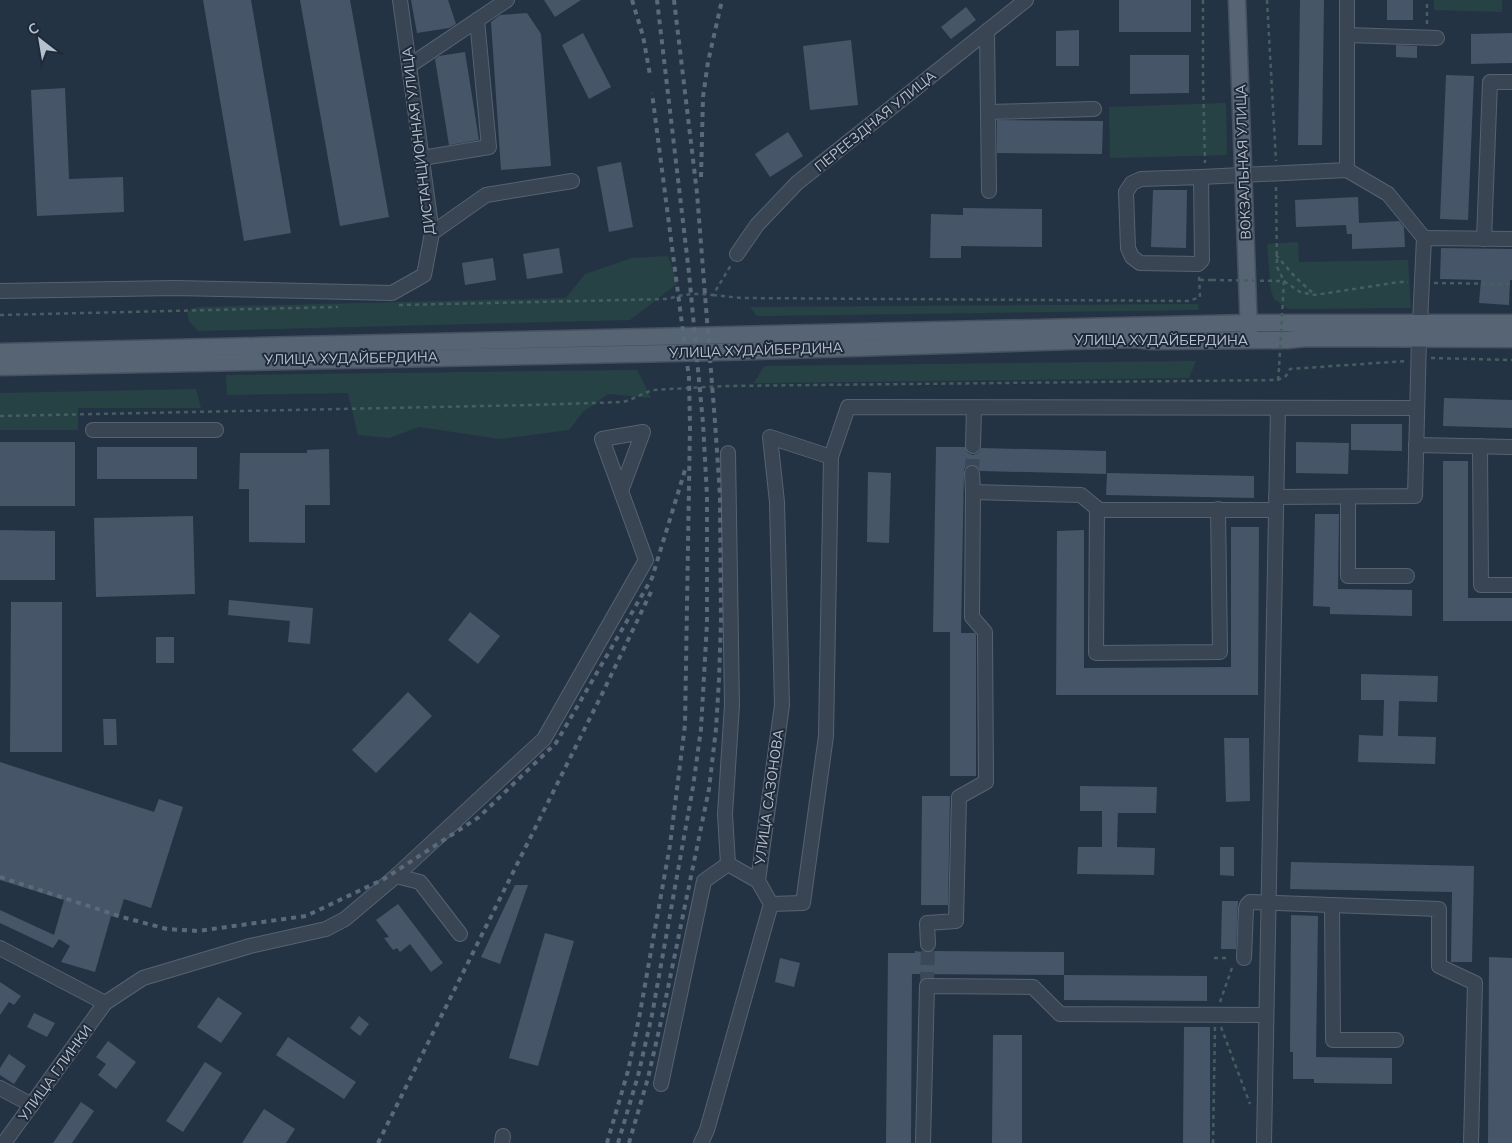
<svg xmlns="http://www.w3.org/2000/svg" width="1512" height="1143" viewBox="0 0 1512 1143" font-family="Mulish,sans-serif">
<rect width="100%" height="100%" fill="#243344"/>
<g fill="#274245">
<polygon points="1434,0 1502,0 1502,12 1434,10"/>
<polygon points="1226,103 1227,155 1110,158 1109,107"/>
<polygon points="1298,242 1299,262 1408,260 1411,308 1288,309 1274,299 1271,291 1267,244"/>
<polygon points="668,256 678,283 630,320 198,331 189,321 187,313 191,309 199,307 566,298 585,274 632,258"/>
<polygon points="1198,304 1199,310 757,316 750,307"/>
<polygon points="1196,361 1189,378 754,383 764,366"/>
<polygon points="637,370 651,398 608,394 583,412 569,430 500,439 419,427 389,438 358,435 348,393 227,395 226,375"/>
<polygon points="196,389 201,408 78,408 78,430 0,430 0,393"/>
</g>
<g fill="#465568">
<polygon points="203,0 251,0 291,233 244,241"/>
<polygon points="300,0 350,0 389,217 340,226"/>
<polygon points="411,0 448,0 456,24 449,28 417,33"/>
<polygon points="544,0 581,0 555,17"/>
<rect x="1119" y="0" width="72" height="32"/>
<polygon points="1300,0 1324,0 1322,145 1298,145"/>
<rect x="1387" y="0" width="26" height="20"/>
<polygon points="966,7 976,20 951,39 941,27"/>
<polygon points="527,13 541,34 551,166 501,170 491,22 500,15"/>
<polygon points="1079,30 1079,66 1056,66 1056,31"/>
<polygon points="583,33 611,87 589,99 562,45"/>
<polygon points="1512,33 1512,63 1471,64 1471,34"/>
<polygon points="851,40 858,105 810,110 803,46"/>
<polygon points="1396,45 1417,46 1417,58 1396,57"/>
<polygon points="465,52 479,140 449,145 435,59 439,56"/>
<polygon points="1130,55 1189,55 1189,93 1130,94"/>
<polygon points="1446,75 1474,76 1468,220 1440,219"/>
<polygon points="65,88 69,179 123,177 124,212 37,216 31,90"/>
<polygon points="997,120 1103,121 1102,154 997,153"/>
<polygon points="788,132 803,156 770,177 755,154"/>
<polygon points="621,162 633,227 609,232 597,167"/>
<polygon points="1153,190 1187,190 1186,248 1151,247"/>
<polygon points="1358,197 1359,223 1399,221 1404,227 1405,247 1352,249 1352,234 1347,234 1346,225 1296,227 1295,200"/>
<polygon points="963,208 1042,209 1042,247 961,246 961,258 930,258 931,214 963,215"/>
<polygon points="559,248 563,273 527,279 523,254"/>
<polygon points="1441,248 1512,249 1512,280 1510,280 1509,305 1479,303 1481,280 1440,279"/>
<polygon points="493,258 496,280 465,285 462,263"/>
<polygon points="1444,398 1512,400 1512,428 1443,426"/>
<polygon points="1351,424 1402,424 1402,451 1351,450"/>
<rect x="0" y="442" width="75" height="64"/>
<polygon points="1296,442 1349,443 1348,474 1296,473"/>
<rect x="97" y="447" width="100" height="32"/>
<polygon points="936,447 965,447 968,453 973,455 978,453 981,448 1106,451 1106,474 980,471 976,465 972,464 967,466 964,469 961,633 975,633 976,635 976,776 950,776 950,632 933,632"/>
<polygon points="329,449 330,505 305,505 305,543 249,542 249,489 239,489 240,453 307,453 307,450"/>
<polygon points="1443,461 1468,461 1468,598 1512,598 1512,621 1443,621"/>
<polygon points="868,472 891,473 889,543 867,542"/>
<polygon points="1107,473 1254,476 1254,498 1106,495"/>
<polygon points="1315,514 1339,514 1338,589 1412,590 1412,616 1330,614 1330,607 1313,606"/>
<polygon points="193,516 195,594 96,597 94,518"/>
<polygon points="1231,527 1259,527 1258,695 1056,695 1057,531 1084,530 1084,668 1231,667"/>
<polygon points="0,530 55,531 55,580 0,580"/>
<polygon points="229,600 313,608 310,644 288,642 290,621 228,615"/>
<polygon points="11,602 62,602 62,752 10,752"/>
<polygon points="470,612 500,636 478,664 448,640"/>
<rect x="156" y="637" width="18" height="26"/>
<polygon points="1361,674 1438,676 1437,702 1399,701 1398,736 1436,737 1435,764 1358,762 1359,735 1383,736 1384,700 1361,700"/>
<polygon points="408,692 432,716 376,773 352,750"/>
<polygon points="103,719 116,719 117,745 104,745"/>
<polygon points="1224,738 1249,738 1250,801 1226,802"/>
<polygon points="0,762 154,812 159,799 183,807 151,908 124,899 118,918 111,916 95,972 61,962 70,946 59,939 53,948 0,923 0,910 54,935 64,900 0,880"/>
<polygon points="1080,786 1157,787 1156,813 1118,813 1117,847 1155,848 1154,875 1077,874 1078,847 1102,847 1102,811 1080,811"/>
<polygon points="922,796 950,796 948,905 921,905"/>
<polygon points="1220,847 1234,847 1234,876 1220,875"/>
<polygon points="1291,862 1474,866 1472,962 1451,962 1452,892 1290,889"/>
<polygon points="515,885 528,885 500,964 481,957"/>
<polygon points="1222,901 1238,901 1236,949 1221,949"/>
<polygon points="398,904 443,963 431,972 410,944 400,952 397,948 393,950 384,938 389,937 376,920"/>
<polygon points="1291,915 1318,916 1316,1057 1392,1058 1392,1084 1314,1083 1314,1079 1293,1079 1293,1052 1290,1052"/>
<polygon points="545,933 574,941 538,1066 509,1058"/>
<polygon points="915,951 928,953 933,951 1064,952 1064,975 912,974 911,1143 886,1143 888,953 915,953"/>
<polygon points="1489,957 1512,958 1512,1143 1488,1143"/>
<polygon points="780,958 800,963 794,987 775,982"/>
<polygon points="1064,975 1207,976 1207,1001 1064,1000"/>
<polygon points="0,982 21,996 14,1005 9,1002 0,1015"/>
<polygon points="218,997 242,1013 221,1043 197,1027"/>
<polygon points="34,1013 55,1023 47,1037 27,1027"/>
<polygon points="359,1016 369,1024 360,1036 350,1028"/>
<polygon points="1184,1027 1210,1027 1210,1143 1183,1143"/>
<polygon points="993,1035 1022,1035 1022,1143 992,1143"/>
<polygon points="288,1037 356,1082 344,1099 276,1055"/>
<polygon points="108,1041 136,1062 116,1089 98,1075 106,1064 96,1057"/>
<polygon points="9,1054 26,1066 14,1084 0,1075 0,1068"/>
<polygon points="205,1062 222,1073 183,1132 166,1121"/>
<polygon points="81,1102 94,1111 72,1143 53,1143"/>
<polygon points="264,1109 295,1129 286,1143 242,1143"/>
</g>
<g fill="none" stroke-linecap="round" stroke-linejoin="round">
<g stroke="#3a4859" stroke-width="14" stroke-dasharray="14 7" stroke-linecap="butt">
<polyline points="972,473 973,446"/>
<polyline points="927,986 928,944"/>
</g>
<g stroke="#576271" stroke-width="16">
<g id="minor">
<polyline points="987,31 989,191"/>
<polyline points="1347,35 1437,38"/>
<polyline points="409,66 507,0"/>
<polyline points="988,112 1094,109"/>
<polyline points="422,158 489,147 477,20"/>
<polyline points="1347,170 1347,0"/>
<polyline points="1201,177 1202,260 1198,264 1140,263 1132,257 1128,248 1126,192 1132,183 1141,179 1201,177 1347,170 1388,194 1424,238"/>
<polyline points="432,233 486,195 572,181"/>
<polyline points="1484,239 1490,82 1512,82"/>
<polyline points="737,254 757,225 797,183 1026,0"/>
<polyline points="0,291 175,288 392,293 424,275 432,233 400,0"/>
<polyline points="1420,323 1424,238 1512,239"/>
<polyline points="93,430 216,430"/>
<polyline points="1416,445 1512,447"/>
<polyline points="973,446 974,408"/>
<polyline points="1480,446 1481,585 1512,585"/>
<polyline points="728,453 732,705 725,814 728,864 758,881"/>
<polyline points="831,457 848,407 1417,408"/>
<polyline points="972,473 973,492 1081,495 1099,510 1276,510"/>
<polyline points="1276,497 1415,496 1419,338"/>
<polyline points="1348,497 1348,576 1407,576"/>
<polyline points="1097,508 1096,653 1220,652 1218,509"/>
<polyline points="396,876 420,882 460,934"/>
<polyline points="1332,905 1333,1040 1396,1040"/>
<polyline points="928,944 927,923 956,921 959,797 986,782 985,632 972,617 973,492"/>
<polyline points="0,948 105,1003"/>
<polyline points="1244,958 1246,909 1247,905 1250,902 1439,909 1439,966 1475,983 1471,1143"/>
<polyline points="661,1084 704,881 728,864"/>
<polyline points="0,1088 32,1105"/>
<polyline points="4,1143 105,1003 143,978 250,946 326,929 345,919 396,876 544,739 646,560 602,439 643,432 621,491"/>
<polyline points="502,1143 503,1136"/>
<polyline points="701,1143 707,1130 771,904 758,881 782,705 777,502 770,437 831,457 826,736 803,903 771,904"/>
<polyline points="923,1143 927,986 1033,987 1060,1014 1266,1015"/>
<polyline points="1264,1143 1278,408"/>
</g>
</g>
<g stroke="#465060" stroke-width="19">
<g id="major">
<polyline points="1237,0 1249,333"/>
<polyline points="0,352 1249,323 1512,323"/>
<polyline points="0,367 720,352 1135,339 1151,341 1287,340 1306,338 1512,339"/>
</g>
</g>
<g stroke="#455f61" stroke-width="2.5" stroke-dasharray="4 4" stroke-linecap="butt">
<polyline points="1203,0 1203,79 1205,163"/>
<polyline points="1267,0 1276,161"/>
<polyline points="1427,24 1427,0"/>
<polyline points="1276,187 1277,267 1284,281 1300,292 1315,295 1399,282 1408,282"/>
<polyline points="1276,255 1295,277 1314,294"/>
<polyline points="1200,280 1212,280"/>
<polyline points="1434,283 1512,284"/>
<polyline points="713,295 741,298 1189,301 1200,297 1199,276"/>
<path d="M399 305 668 299C683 294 697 293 713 295L731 265"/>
<polyline points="0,315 338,307"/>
<polyline points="1431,358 1512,360"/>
<polyline points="1278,380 1279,368"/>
<path d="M0 416 532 405 623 402C634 399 643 393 653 390L725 386 1278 380 1286 376 1290 369 1406 361"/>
<polyline points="1214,958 1230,958"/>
<polyline points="1220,1002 1233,965"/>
<polyline points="1221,1027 1250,1104"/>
<polyline points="1213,1143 1215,1027"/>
</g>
<use href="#minor" stroke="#394553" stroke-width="14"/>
<use href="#major" stroke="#576473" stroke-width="16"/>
<g stroke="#5b697a" stroke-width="4" stroke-dasharray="5 5" stroke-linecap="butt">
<polyline points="632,0 643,36 650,75"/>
<polyline points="701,177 703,97 708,62 722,0"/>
<polyline points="0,877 122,917 167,929 198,931 306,916 384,879 479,817 556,743 652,578 685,470"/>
<polyline points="378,1143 603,692 652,590"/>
<polyline points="607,1143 628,1071 640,1013 670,845 685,725 690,426 689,378 652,93"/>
<polyline points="618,1143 638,1076 652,1015 693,787 701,729 707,623 707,496 703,423 689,273 657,0"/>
<polyline points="629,1143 648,1078 662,1017 709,789 716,729 719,679 721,622 720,496 715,422 697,193 674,0"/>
</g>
<polyline stroke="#455f61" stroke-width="2.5" stroke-dasharray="4 4" stroke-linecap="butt" points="1212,280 1284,281 1279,368"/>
</g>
<g text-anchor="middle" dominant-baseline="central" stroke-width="4" stroke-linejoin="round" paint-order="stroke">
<g font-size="14" fill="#b6c0cd" stroke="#1e2939">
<text transform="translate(875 121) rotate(-39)">ПЕРЕЕЗДНАЯ УЛИЦА</text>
<text transform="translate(418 141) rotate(-97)">ДИСТАНЦИОННАЯ УЛИЦА</text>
<text transform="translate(1243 162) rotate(-92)">ВОКЗАЛЬНАЯ УЛИЦА</text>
<text x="1161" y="340">УЛИЦА ХУДАЙБЕРДИНА</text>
<text transform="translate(756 350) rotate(-2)">УЛИЦА ХУДАЙБЕРДИНА</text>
<text transform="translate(351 358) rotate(-1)">УЛИЦА ХУДАЙБЕРДИНА</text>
<text transform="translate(769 797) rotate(-82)">УЛИЦА САЗОНОВА</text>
<text transform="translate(55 1073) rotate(-54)">УЛИЦА ГЛИНКИ</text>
</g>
</g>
<g transform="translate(40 40) rotate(329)" stroke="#1e2939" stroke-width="4" paint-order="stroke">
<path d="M0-4L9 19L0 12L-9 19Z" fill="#b6c0cd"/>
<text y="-8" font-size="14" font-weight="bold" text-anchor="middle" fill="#b6c0cd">С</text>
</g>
</svg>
